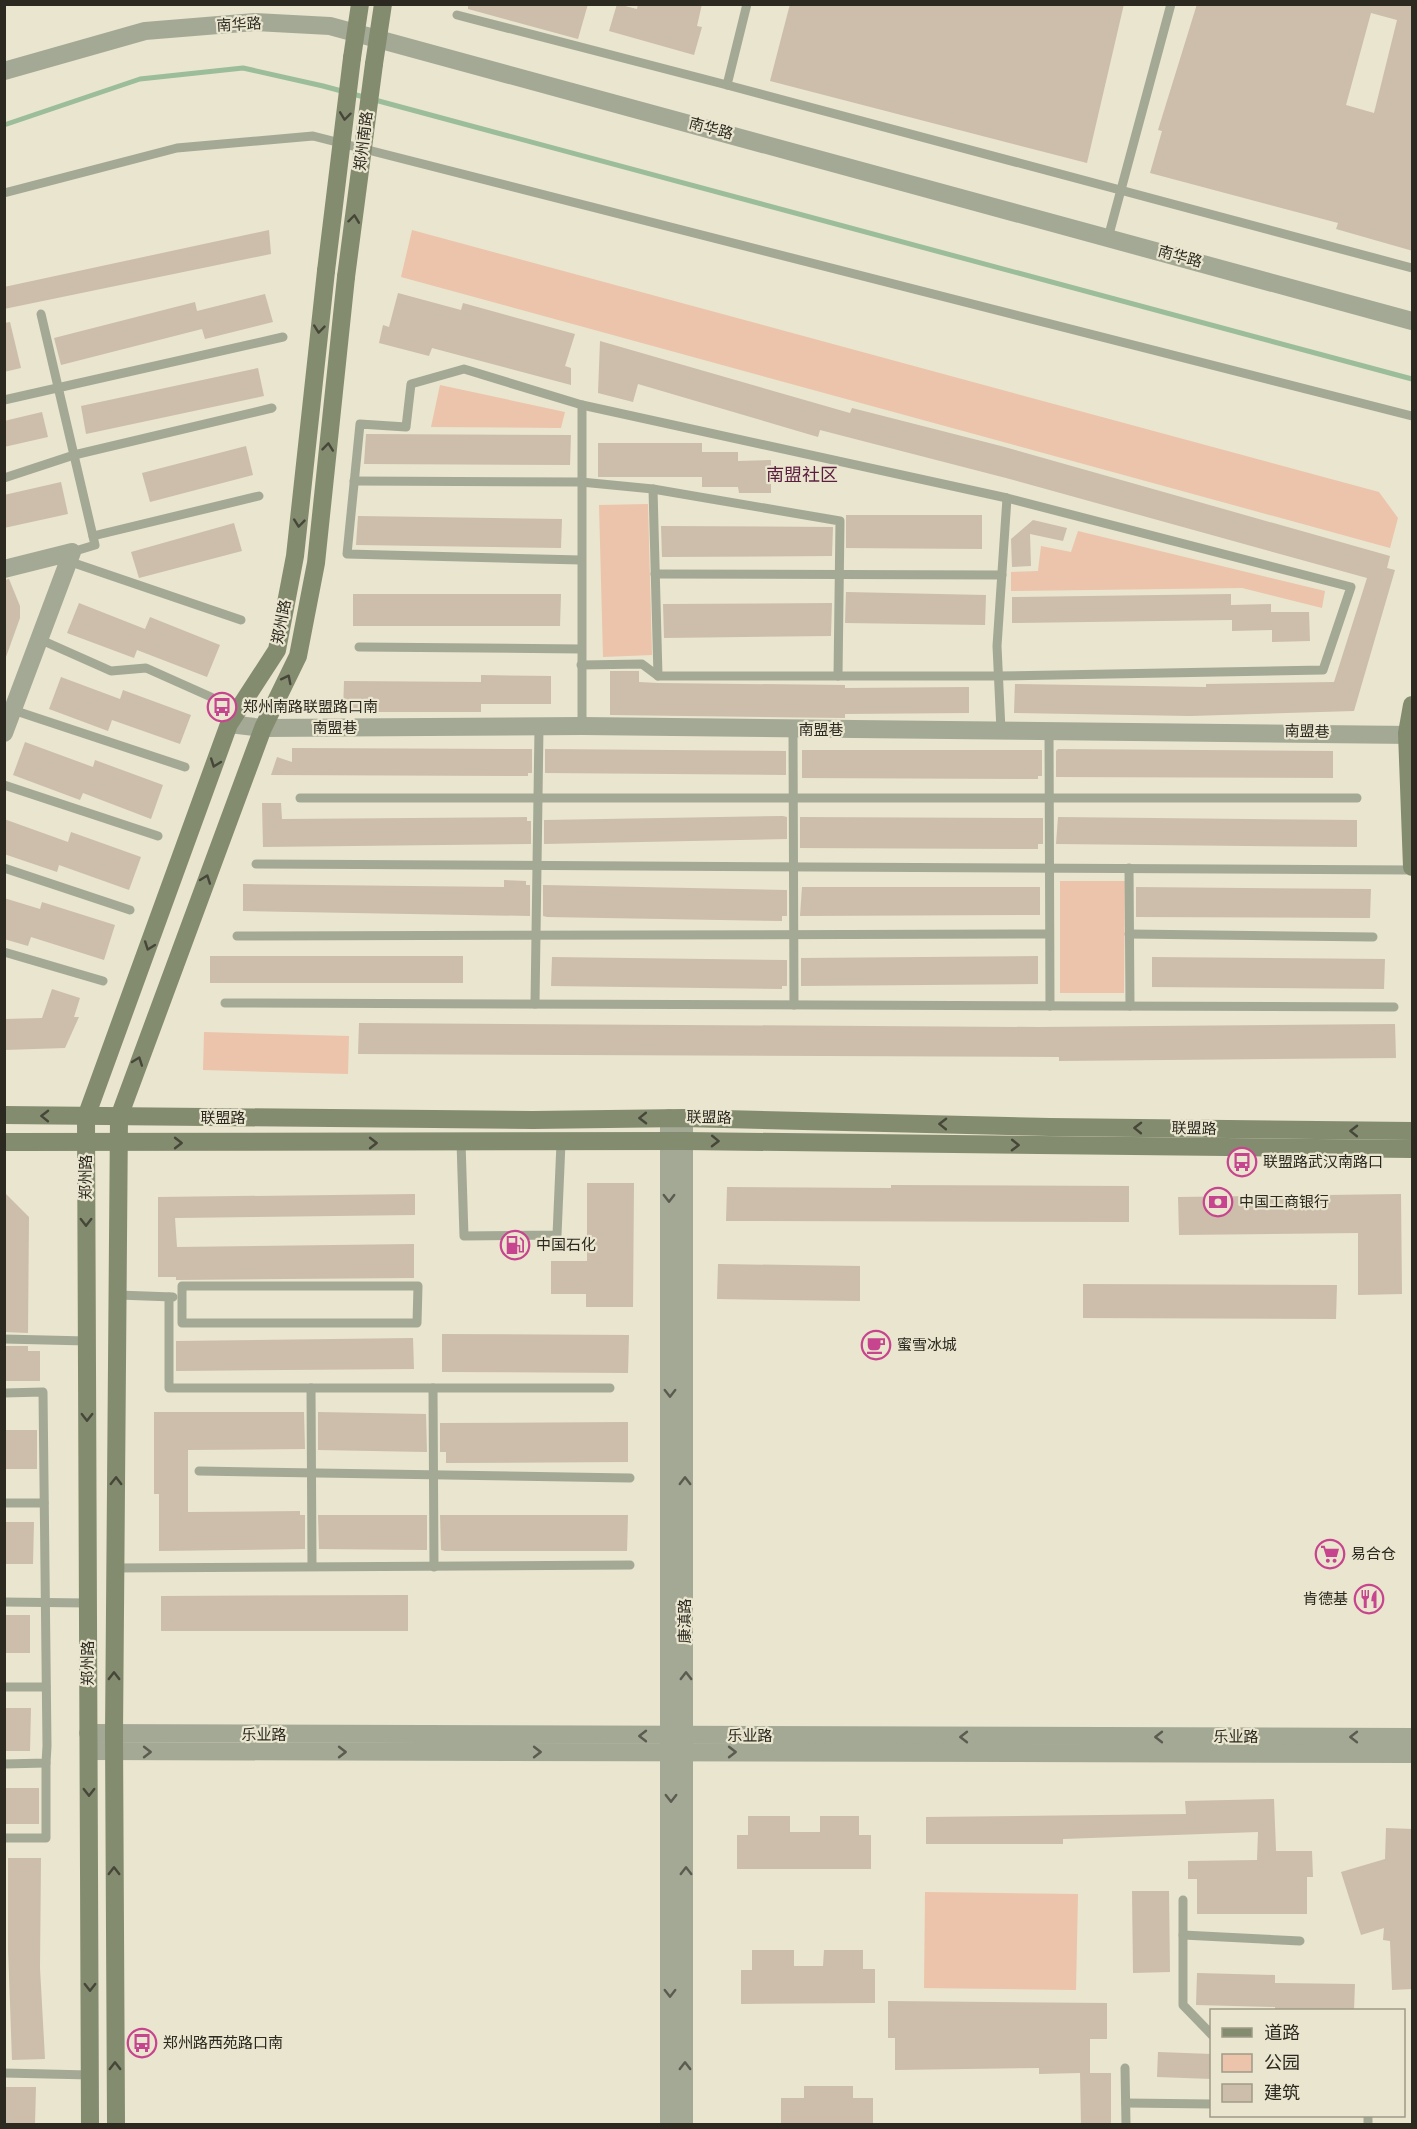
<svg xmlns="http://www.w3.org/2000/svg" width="1417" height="2129" viewBox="0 0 1417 2129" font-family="'Source Sans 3','Noto Sans SC',sans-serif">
<rect width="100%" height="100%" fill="#eae5ce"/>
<g fill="#ebc4ab">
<polygon points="412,230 1379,492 1398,518 1390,548 401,277"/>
<polygon points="440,385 565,412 561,428 431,427"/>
<polygon points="648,504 652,655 603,657 599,505"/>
<polygon points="1078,531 1325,591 1322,608 1242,588 1011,591 1011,572 1038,571 1041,546 1071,552"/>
<polygon points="1060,881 1125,881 1124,993 1060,993"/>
<polygon points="204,1032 349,1036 348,1074 203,1070"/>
<polygon points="925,1892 1078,1894 1076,1990 924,1988"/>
</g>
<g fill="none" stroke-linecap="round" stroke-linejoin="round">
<polyline stroke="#9cbd99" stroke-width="5" points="4,125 140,79 243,68 323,86 1412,379"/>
</g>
<g fill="#ccbeaa" fill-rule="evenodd">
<polygon points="468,4 588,4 578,39 468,9"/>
<polygon points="617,4 637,9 638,4 702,4 697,26 702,27 694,55 609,31"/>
<polygon points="790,4 1124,4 1087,163 770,81"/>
<path d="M1197 4H1413V251L1336 229 1338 223 1150 173 1162 131 1158 130ZM1371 13 1397 20 1374 113 1346 105Z"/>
<polygon points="269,230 271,254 4,309 4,287"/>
<polygon points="398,293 461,310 463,303 575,334 565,366 571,368 571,385 432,348 429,356 379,343 383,325 389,327"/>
<polygon points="265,294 273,322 205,339 202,329 61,365 54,338 195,302 197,311"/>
<polygon points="10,322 21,368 4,372 4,323"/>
<polygon points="600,341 850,413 852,408 1001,446 1390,556 1387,568 1395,570 1354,711 1190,716 1014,713 1015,684 1206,687 1206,684 1334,682 1367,578 1006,478 820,430 818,437 638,384 633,402 598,393"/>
<polygon points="258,368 264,396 86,434 81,406"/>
<polygon points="42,412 48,437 4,447 4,421"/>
<polygon points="366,434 571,435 570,465 364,464"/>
<polygon points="598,443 702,443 702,452 738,452 738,461 771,460 771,493 739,493 738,487 702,487 702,477 598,477"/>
<polygon points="246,446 253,475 150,502 142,473"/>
<polygon points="61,482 68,514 4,528 4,495"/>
<polygon points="846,515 982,515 982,549 846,548"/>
<polygon points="358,516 562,519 561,548 356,545"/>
<polygon points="1033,520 1067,528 1063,541 1030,534 1031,566 1012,567 1011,539"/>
<polygon points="234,523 242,551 139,578 131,552"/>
<polygon points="661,526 833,527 832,556 662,557"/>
<polygon points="9,579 20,606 20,618 6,657 4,580"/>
<polygon points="846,592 986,595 985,625 845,623"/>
<polygon points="353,594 561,594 560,626 353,626"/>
<polygon points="1231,594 1231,605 1271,604 1271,612 1309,612 1310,641 1272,642 1272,630 1232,631 1232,620 1012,623 1012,597"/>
<polygon points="79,603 145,629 150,617 220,645 207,677 137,650 134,658 67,633"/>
<polygon points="832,603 831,636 664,638 663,604"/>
<polygon points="610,671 639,671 639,682 658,683 845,685 845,688 969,687 969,713 845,714 845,718 610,715"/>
<polygon points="481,675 551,676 551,704 481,704 481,712 343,712 344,681 481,682"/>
<polygon points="61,677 120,699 123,690 191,715 180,744 112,720 108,731 49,709"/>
<polygon points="25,742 93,767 95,760 163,785 151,819 83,793 80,800 13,775"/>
<polygon points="292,748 532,749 532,773 528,773 528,776 271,775 277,757 292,762"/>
<polygon points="545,749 786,751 786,775 545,773"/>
<polygon points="1058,749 1333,751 1333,778 1056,777 1056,751"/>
<polygon points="802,750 1042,750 1042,776 1038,776 1038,779 802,778"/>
<polygon points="262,803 281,803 282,819 527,817 527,821 531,821 531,844 263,847"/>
<polygon points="783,816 787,817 787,839 544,844 544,820"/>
<polygon points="800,817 1043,818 1043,844 1038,844 1038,849 800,848"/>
<polygon points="1058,817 1357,820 1357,847 1056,844"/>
<polygon points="4,819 68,842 71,832 141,857 129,890 59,865 57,872 4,854"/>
<polygon points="504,880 526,881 526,885 530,885 530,916 243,911 243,884 504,887"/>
<polygon points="543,885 787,890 787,916 782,916 782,921 547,917 543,916"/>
<polygon points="802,887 1040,887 1040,915 800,916"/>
<polygon points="1136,887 1371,889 1370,918 1136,917"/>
<polygon points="4,898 40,909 42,902 115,925 104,960 31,937 28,946 4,939"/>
<rect x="210" y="956" width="253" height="27"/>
<polygon points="1038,956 1038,984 801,986 801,958"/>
<polygon points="552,957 787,960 787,986 782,986 782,989 551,986"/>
<polygon points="1152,957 1385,959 1384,989 1152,987"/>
<polygon points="52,989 80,998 74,1017 79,1017 65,1048 4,1050 4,1019 42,1018"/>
<polygon points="359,1023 1038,1027 1395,1024 1396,1058 1059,1061 1059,1057 358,1054"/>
<polygon points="587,1183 634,1183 633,1307 586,1307 586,1294 551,1294 551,1261 587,1261"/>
<polygon points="891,1185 1129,1186 1129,1222 726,1221 727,1187 891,1188"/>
<polygon points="4,1192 29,1217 28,1333 4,1332"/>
<polygon points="415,1194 415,1215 175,1218 177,1247 414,1244 414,1278 176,1280 176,1277 158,1277 158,1197"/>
<polygon points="1401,1194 1402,1294 1358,1295 1358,1233 1179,1235 1178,1197"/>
<polygon points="718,1264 860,1266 860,1301 717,1299"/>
<polygon points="1083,1284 1337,1285 1336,1319 1083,1318"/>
<polygon points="442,1334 629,1335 628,1373 442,1372"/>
<polygon points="413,1338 414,1369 176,1371 176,1341"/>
<polygon points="4,1346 28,1346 28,1351 40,1351 40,1381 4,1381"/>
<polygon points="154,1412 304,1412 305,1449 188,1450 188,1512 300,1511 300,1515 305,1515 305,1549 159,1551 159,1494 154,1494"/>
<polygon points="318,1412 426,1414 427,1452 318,1450"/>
<polygon points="628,1422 628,1462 446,1463 446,1452 440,1452 440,1423"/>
<rect x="4" y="1430" width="33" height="39"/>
<polygon points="318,1515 427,1515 427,1550 319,1549"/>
<polygon points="440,1515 628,1515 627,1551 445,1551 441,1550"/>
<polygon points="4,1522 34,1522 33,1564 4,1564"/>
<polygon points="408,1595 408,1631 161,1631 161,1596"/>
<rect x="4" y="1615" width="26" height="38"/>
<polygon points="4,1708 31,1708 30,1751 4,1751"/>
<rect x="4" y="1788" width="35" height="36"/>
<polygon points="1274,1799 1276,1851 1312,1851 1313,1877 1307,1877 1307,1914 1197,1914 1197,1879 1188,1879 1188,1861 1257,1860 1258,1832 1063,1839 1063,1844 926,1844 926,1817 1186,1814 1185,1801"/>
<polygon points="748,1816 790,1816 790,1832 820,1832 820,1816 859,1816 859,1835 871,1835 871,1869 737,1869 737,1835 748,1835"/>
<polygon points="1386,1828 1413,1829 1413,1989 1392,1990 1390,1941 1383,1940 1384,1928 1361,1935 1341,1872 1385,1859"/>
<polygon points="8,1858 41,1858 40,1968 45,2059 12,2060 8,1949"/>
<polygon points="1132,1891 1169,1891 1170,1972 1133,1973"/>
<polygon points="752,1950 794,1950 794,1966 823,1966 824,1950 863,1950 863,1969 875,1969 875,2003 741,2004 741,1970 752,1970"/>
<polygon points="1197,1973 1275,1975 1275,1983 1355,1984 1354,2010 1275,2010 1275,2007 1196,2005"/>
<polygon points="888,2001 1107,2003 1107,2039 1090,2039 1090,2073 1111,2073 1111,2124 1081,2124 1080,2073 1039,2074 1039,2068 895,2070 895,2038 888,2038"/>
<polygon points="1158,2052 1212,2054 1212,2079 1157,2077"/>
<polygon points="804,2086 853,2086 853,2098 873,2098 873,2124 781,2124 781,2098 804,2098"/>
<polygon points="4,2087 36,2087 35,2124 4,2124"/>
</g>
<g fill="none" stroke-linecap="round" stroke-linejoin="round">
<g stroke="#a4a996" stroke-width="9">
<polyline points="747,4 727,85 1412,268"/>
<polyline points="457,15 727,85"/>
<polyline points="4,193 177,148 313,136 1412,416"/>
<polyline points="1108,238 1171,4"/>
<polyline points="41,314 95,545 72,552"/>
<polyline points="4,400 283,337"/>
<polyline points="4,478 74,455 272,408"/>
<polyline points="354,481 581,482 653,489 840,521 838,676"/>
<polyline points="653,489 658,676"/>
<polyline points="93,536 259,496"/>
<polyline points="68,561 241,620"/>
<polyline points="655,574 1002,575"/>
<polyline points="39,639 111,671 146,668 211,697"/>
<polyline points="359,647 581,649"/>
<polyline points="581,665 642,664 658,676 998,676 1323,670 1351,587 1007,498 582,405 464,369 411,384 406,427 360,424 347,554 581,560"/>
<polyline points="13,710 185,767"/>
<polyline points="582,726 582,405"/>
<polyline points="793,730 794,1005"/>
<polyline points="1001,730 997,646 1007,498"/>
<polyline points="1049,730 1050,1006"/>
<polyline points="4,785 158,836"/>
<polyline points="300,798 1357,798"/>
<polyline points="256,864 1412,870"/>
<polyline points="4,868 130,910"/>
<polyline points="1129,868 1130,1006"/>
<polyline points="1129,934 1373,937"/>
<polyline points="237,936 1049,934"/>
<polyline points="4,952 103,981"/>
<polyline points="225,1003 1394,1007"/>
<polyline points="535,1004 539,728"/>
<polyline points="461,1142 464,1236 557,1235 561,1143"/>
<polygon points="182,1286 418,1286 417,1323 182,1323"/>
<polyline points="118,1295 173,1297"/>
<polyline points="169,1297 169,1388 610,1388"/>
<polyline points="4,1339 87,1341"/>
<polyline points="311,1388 312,1566"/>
<polyline points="433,1388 434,1567"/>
<polyline points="4,1393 43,1392 47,1746 46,1763 4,1764"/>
<polyline points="199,1471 630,1478"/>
<polyline points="4,1503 44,1503"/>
<polyline points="115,1568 630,1565"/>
<polyline points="4,1602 87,1603"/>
<polyline points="4,1687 46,1687"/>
<polyline points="4,1838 46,1838 46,1763"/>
<polyline points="1183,1900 1183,2005 1212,2035"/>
<polyline points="1183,1935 1300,1941"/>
<polyline points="1125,2068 1126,2124"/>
<polyline points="4,2073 90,2075"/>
<polyline points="1126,2103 1212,2104"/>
<polyline points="1368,2124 1368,2116"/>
</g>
<g stroke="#a4a996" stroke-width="18">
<polyline points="4,71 145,31 255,22 330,26 1412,321"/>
<polyline points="4,569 72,552 4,733"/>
<polyline points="229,724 263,728 582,726 1412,735"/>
<polyline points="669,1118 669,2124"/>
<polyline points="684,1118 684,2124"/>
<polyline points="88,1733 1412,1737"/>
<polyline points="89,1751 1412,1754"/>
</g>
<g stroke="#848c70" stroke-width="18">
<polyline points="352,58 360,4"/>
<polyline points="374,64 383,4"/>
<polyline points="1412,705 1407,733 1412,867"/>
<polyline points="4,1115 533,1120 684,1118 1050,1127 1412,1131"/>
<polyline points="4,1142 684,1141 1412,1149"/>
<polyline points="90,2124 86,1117 229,724 277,650 295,556 326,271"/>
<polyline points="116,2124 114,1734 119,1117 263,728 298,656 316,563 346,277"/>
</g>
<g stroke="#848c70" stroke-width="18">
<polyline points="326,271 352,58"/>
<polyline points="346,277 374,64"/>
</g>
</g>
<defs><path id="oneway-chevron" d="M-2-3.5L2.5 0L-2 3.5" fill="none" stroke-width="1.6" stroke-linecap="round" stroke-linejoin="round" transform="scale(1.5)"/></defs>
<g stroke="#464738">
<use href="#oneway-chevron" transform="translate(345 116) rotate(97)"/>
<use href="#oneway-chevron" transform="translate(354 219) rotate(-83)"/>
<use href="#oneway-chevron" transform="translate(319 329) rotate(96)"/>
<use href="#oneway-chevron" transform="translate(328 447) rotate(-84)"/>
<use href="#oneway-chevron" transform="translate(299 523) rotate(96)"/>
<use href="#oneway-chevron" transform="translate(287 679) rotate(-63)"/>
<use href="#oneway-chevron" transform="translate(215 763) rotate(110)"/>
<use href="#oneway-chevron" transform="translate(206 879) rotate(-70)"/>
<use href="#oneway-chevron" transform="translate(149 946) rotate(110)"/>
<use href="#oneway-chevron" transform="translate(138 1061) rotate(-70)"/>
<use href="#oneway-chevron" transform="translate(45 1116) rotate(-179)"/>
<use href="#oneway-chevron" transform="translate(643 1118) rotate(179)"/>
<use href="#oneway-chevron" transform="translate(943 1124) rotate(-179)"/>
<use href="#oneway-chevron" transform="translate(1138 1128) rotate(-179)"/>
<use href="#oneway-chevron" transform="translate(1354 1131) rotate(-179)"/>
<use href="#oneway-chevron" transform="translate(715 1141) rotate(1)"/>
<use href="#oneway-chevron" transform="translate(178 1143)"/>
<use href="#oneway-chevron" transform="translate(373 1143)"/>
<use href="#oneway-chevron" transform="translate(1015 1145) rotate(1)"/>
<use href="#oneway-chevron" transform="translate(86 1222) rotate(90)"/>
<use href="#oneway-chevron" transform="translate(87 1417) rotate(90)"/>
<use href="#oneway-chevron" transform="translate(116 1481) rotate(-89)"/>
<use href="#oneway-chevron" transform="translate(114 1676) rotate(-90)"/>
<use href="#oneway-chevron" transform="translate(89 1792) rotate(90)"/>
<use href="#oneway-chevron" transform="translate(114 1871) rotate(-90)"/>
<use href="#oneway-chevron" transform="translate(90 1987) rotate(90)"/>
<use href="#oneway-chevron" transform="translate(115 2066) rotate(-90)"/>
</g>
<g stroke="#5b5c4f">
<use href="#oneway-chevron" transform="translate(669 1198) rotate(90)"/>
<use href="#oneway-chevron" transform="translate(670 1393) rotate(90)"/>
<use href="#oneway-chevron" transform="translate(685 1481) rotate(-90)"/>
<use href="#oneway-chevron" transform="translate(686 1676) rotate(-90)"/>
<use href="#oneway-chevron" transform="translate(643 1736) rotate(-180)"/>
<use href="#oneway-chevron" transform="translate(964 1737) rotate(-180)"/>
<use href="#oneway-chevron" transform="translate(1159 1737) rotate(-180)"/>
<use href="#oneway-chevron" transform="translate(1354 1737) rotate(-180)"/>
<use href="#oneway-chevron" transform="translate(147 1752)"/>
<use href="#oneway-chevron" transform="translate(342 1752)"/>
<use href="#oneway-chevron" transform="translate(537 1752)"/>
<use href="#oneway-chevron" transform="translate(732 1752)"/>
<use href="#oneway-chevron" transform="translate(671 1798) rotate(90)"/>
<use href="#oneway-chevron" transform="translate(686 1871) rotate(-90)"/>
<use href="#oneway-chevron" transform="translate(670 1993) rotate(90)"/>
<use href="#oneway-chevron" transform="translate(685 2066) rotate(-90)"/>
</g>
<defs>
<g id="bus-ring" transform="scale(1.5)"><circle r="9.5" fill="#eae5ce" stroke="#c7458e" stroke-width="1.5"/><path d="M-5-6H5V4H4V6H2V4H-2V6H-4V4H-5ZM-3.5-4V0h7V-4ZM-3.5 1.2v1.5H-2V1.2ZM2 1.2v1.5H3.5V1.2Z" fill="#c7458e"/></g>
<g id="bank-ring" transform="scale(1.5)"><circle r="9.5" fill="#eae5ce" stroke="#c7458e" stroke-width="1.5"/><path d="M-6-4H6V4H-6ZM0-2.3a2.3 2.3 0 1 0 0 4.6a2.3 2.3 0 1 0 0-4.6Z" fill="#c7458e"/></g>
<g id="fuel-ring" transform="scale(1.5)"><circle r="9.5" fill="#eae5ce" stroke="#c7458e" stroke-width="1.5"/><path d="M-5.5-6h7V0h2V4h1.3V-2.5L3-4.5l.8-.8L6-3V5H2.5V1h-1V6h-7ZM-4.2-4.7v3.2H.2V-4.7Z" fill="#c7458e"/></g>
<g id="cafe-ring" transform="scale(1.5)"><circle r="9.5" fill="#eae5ce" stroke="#c7458e" stroke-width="1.5"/><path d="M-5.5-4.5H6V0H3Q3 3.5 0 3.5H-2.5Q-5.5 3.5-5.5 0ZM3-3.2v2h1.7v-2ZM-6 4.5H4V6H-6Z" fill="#c7458e"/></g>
<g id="supermarket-ring" transform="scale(1.5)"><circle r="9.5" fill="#eae5ce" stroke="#c7458e" stroke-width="1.5"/><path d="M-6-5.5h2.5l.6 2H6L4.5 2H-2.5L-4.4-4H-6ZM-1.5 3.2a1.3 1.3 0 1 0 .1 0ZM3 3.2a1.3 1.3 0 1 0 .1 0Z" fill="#c7458e"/></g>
<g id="restaurant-ring" transform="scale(1.5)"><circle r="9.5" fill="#eae5ce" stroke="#c7458e" stroke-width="1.5"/><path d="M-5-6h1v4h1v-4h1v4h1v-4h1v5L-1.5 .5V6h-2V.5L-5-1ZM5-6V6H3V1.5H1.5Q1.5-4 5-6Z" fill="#c7458e"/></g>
</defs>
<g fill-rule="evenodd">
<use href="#bus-ring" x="222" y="707"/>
<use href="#bus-ring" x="1242" y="1162"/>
<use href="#bank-ring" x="1218" y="1202"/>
<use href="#fuel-ring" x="515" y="1245"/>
<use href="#cafe-ring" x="876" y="1345"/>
<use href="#supermarket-ring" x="1330" y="1554"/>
<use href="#restaurant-ring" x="1369" y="1599"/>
<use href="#bus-ring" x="142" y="2043"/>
</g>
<g text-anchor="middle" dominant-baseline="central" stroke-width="4.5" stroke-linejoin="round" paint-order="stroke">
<g font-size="15" fill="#2b2920" stroke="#eae5ce">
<text transform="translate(239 25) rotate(-3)">南华路</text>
<text transform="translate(711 129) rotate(15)">南华路</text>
<text transform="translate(364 141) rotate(-83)">郑州南路</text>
<text transform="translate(1180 257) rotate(15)">南华路</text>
<text transform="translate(282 622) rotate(-79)">郑州路</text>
<text x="335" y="728">南盟巷</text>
<text x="821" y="730">南盟巷</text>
<text transform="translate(1307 732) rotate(1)">南盟巷</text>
<text x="223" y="1118">联盟路</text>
<text transform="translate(709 1118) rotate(1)">联盟路</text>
<text transform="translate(1194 1129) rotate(1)">联盟路</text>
<text transform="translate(86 1177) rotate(-90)">郑州路</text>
<text transform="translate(685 1621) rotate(-90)">康滇路</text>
<text transform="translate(88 1663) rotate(-90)">郑州路</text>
<text x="264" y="1735">乐业路</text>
<text x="750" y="1736">乐业路</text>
<text x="1236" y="1737">乐业路</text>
</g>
<g font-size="15" fill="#2b2920" stroke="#eae5ce" text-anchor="start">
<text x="243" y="707">郑州南路联盟路口南</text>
<text x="1263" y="1162">联盟路武汉南路口</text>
<text x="1239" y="1202">中国工商银行</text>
<text x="536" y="1245">中国石化</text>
<text x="897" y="1345">蜜雪冰城</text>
<text x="1351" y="1554">易合仓</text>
<text x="1348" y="1599" text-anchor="end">肯德基</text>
<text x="163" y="2043">郑州路西苑路口南</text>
</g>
<g font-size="18" fill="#5b1d40" stroke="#eae5ce">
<text x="802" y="475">南盟社区</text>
</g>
</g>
<rect width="1417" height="2129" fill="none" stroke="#2b2920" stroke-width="12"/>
<rect x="1210" y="2009" width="195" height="108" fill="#eae5ce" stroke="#9e9a88" stroke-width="1.5"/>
<rect x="1222" y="2028" width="30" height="9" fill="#848c70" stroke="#9e9a88" stroke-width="1.5"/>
<text x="1264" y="2039" font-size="18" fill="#2b2920">道路</text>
<rect x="1222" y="2054" width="30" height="18" fill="#ebc4ab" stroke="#9e9a88" stroke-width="1.5"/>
<text x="1264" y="2069" font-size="18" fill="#2b2920">公园</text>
<rect x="1222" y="2084" width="30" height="18" fill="#ccbeaa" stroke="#9e9a88" stroke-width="1.5"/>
<text x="1264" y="2099" font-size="18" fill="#2b2920">建筑</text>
</svg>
